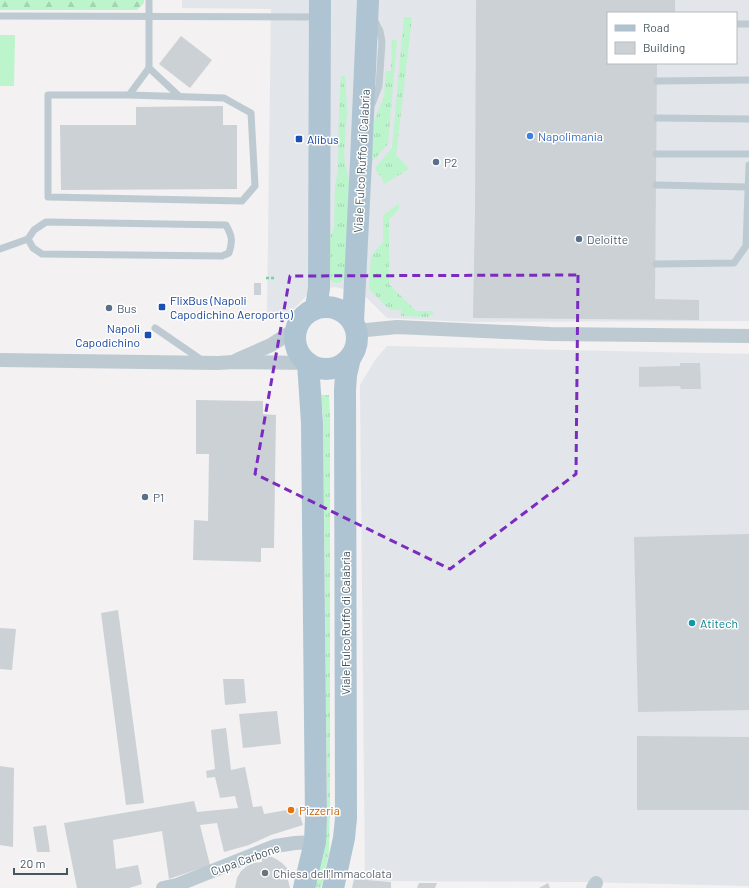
<svg xmlns="http://www.w3.org/2000/svg" width="749" height="888" viewBox="0 0 749 888" font-family="Barlow,sans-serif">
<defs>
<pattern id="grass-tufts" width="24" height="20" patternUnits="userSpaceOnUse"><rect width="24" height="20" fill="#bcf4cc"/><path d="M3 7l-1-3M5 7V3M7 7l1-3M15 17l-1-3M17 17v-4M19 17l1-3" fill="none" stroke="#a3d3b2"/></pattern>
<pattern id="forest-firs" width="22" height="20" patternUnits="userSpaceOnUse"><rect width="22" height="20" fill="#bcf4cc"/><path d="M5 1l3.5 6h-7zM16 11l3.5 6h-7z" fill="#a3d3b2"/></pattern>
</defs>
<rect width="100%" height="100%" fill="#f3f1f1"/>
<g fill="#e2e5e9" fill-rule="evenodd">
<path d="M182 0H749V321L470 322 387 318 362 293 335 287 311 291 288 315 267 314 271 9 182 8ZM608 13H736V63H608Z"/>
<polygon points="387,346 749,354 749,886 580,882 393,881 365,880 360,385 375,360"/>
</g>
<g fill="url(#grass-tufts)">
<path d="M404 17H412L396 155 409 169 384 184C382 175 377 174 375 168L392 148Z"/>
<polygon points="392,40 397,40 388,144 371,163 374,122 384,96 386,71 391,71"/>
<path d="M341 76H345L347 112 344 153 345 163 350 185 345 276C342 284 334 286 329 278V238L334 229 335 185 338 172 339 112Z"/>
<polygon points="399,204 399,209 389,219 389,284 416,311 433,311 433,314 427,317 401,316 401,310 390,310 369,289 371,256 383,242 383,215"/>
<polygon points="320,395 329,395 330,415 330,804 329,851 325,873 321,888 314,888 326,833 327,804 323,413"/>
</g>
<polygon fill="url(#forest-firs)" points="0,0 144,0 144,3 137,10 0,10"/>
<polygon fill="#bcf4cc" points="0,35 15,35 14,86 0,86"/>
<g fill="#ccd1d6">
<polygon points="476,0 675,0 675,13 608,13 608,63 657,63 655,299 699,300 699,320 473,318 475,211"/>
<polygon points="181,36 212,60 190,88 159,64"/>
<polygon points="223,106 223,125 237,125 237,189 61,190 60,125 136,125 136,107"/>
<rect x="254" y="283" width="7" height="12"/>
<polygon points="680,363 700,363 701,389 681,389 680,386 639,387 639,367 680,366"/>
<polygon points="196,400 263,401 263,414 276,415 274,548 261,548 261,562 193,560 194,520 208,521 209,454 196,454"/>
<polygon points="749,534 749,710 638,712 634,537"/>
<polygon points="118,610 144,803 126,805 101,613"/>
<polygon points="0,628 16,629 12,670 0,669"/>
<polygon points="223,679 244,679 246,703 225,705"/>
<polygon points="277,711 281,744 243,748 239,714"/>
<polygon points="226,728 231,770 245,767 253,807 262,806 264,814 298,808 303,825 271,835 249,845 224,852 217,823 200,825 210,865 169,879 162,831 113,840 116,869 138,865 142,884 129,888 77,888 64,823 194,801 197,812 238,808 235,796 220,798 215,777 207,778 206,771 215,769 211,730"/>
<polygon points="637,736 749,737 749,810 637,810"/>
<polygon points="0,766 14,768 13,847 0,845"/>
<polygon points="46,825 50,852 37,852 33,827"/>
<polygon points="262,855 270,856 276,859 282,863 287,868 291,874 287,876 290,888 235,888 237,878 241,871 247,866 254,863 262,862"/>
<polygon points="354,879 391,882 391,888 352,888"/>
<polygon points="419,883 437,883 435,888 417,888"/>
<polygon points="548,883 550,888 539,888"/>
</g>
<g fill="none" stroke-linecap="round" stroke-linejoin="round">
<polyline stroke="#70d699" stroke-width="2.5" stroke-dasharray="3 2" stroke-linecap="butt" points="266,278 274,278"/>
<g stroke="#bdcad1" stroke-width="7">
<polyline points="0,16 318,17"/>
<polyline points="736,24 749,24"/>
<polyline points="149,68 179,96"/>
<polyline points="657,81 749,80"/>
<polyline points="129,95 224,98 251,113 255,186 242,201 48,197 48,95 129,95 149,68 149,0"/>
<polyline points="372,104 379,86 382,42 380,31 374,19"/>
<polyline points="657,118 749,119"/>
<polyline points="656,154 749,154"/>
<polyline points="656,185 748,187"/>
<path d="M46 222 226 225C232 236 233 241 229 253L222 256 42 254 33 248 28 239 34 230Z"/>
<polyline points="0,249 28,239"/>
<polyline points="656,264 734,263 746,246 749,165"/>
<polyline points="155,328 203,361"/>
</g>
<g stroke="#bdcad1" stroke-width="14">
<polyline points="356,331 397,327 550,334 749,336"/>
<polyline points="0,360 218,363 233,362 308,363"/>
<polyline points="237,360 271,345 296,329"/>
<polyline points="163,888 177,885 275,846 295,843 315,842"/>
<polyline points="593,888 596,883"/>
</g>
<g stroke="#aec4d2" stroke-width="22">
<circle cx="326" cy="338" r="31"/>
<polyline points="316,308 319,288 320,0"/>
<polyline points="353,322 361,161 368,0"/>
<polyline points="304,888 315,842 316,818 312,423 308,363"/>
<polyline points="333,888 344,838 346,818 345,390 346,375 350,358"/>
</g>
</g>
<path fill="none" stroke="#7b2cbf" stroke-width="3" stroke-dasharray="8 5" stroke-linejoin="round" d="M578 275 576 474 450 569 255 474 290 276Z"/>
<circle fill="#3f7fe0" stroke="#fff" stroke-width="1.5" cx="530" cy="136" r="4"/>
<g fill="#1a4fb4" stroke="#fff" stroke-width="1.5">
<rect x="295" y="135" width="8" height="8" rx="2"/>
<rect x="158" y="303" width="8" height="8" rx="2"/>
<rect x="144" y="331" width="8" height="8" rx="2"/>
</g>
<g fill="#5c6f8a" stroke="#fff" stroke-width="1.5">
<circle cx="436" cy="162" r="4"/>
<circle cx="579" cy="239" r="4"/>
<circle cx="109" cy="308" r="4"/>
<circle cx="145" cy="497" r="4"/>
</g>
<circle fill="#0f9aa8" stroke="#fff" stroke-width="1.5" cx="692" cy="623" r="4"/>
<circle fill="#e8710a" stroke="#fff" stroke-width="1.5" cx="291" cy="810" r="4"/>
<circle fill="#6b7280" stroke="#fff" stroke-width="1.5" cx="265" cy="873" r="4"/>
<g text-anchor="middle" dominant-baseline="central" stroke-width="3" stroke-linejoin="round" paint-order="stroke">
<g font-size="12" fill="#366cbe" stroke="#fff" text-anchor="start">
<text x="538" y="136">Napolimania</text>
</g>
<g font-size="12" fill="#164399" stroke="#fff" text-anchor="start">
<text x="307" y="139">Alibus</text>
<text x="170" y="300">FlixBus (Napoli<tspan x="170" dy="14">Capodichino Aeroporto)</tspan></text>
<text x="140" y="328" text-anchor="end">Napoli<tspan x="140" dy="14">Capodichino</tspan></text>
</g>
<g font-size="12" fill="#465760" stroke="#fff">
<text transform="translate(361 161) rotate(-87)">Viale Fulco Ruffo di Calabria</text>
<text transform="translate(345 623) rotate(-90)">Viale Fulco Ruffo di Calabria</text>
<text transform="translate(245 859) rotate(-20)">Cupa Carbone</text>
</g>
<g font-size="12" fill="#4e5e75" stroke="#fff" text-anchor="start">
<text x="444" y="162">P2</text>
<text x="587" y="239">Deloitte</text>
<text x="117" y="308">Bus</text>
<text x="153" y="497">P1</text>
</g>
<g font-size="12" fill="#0d838f" stroke="#fff" text-anchor="start">
<text x="700" y="623">Atitech</text>
</g>
<g font-size="12" fill="#c56008" stroke="#fff" text-anchor="start">
<text x="299" y="810">Pizzeria</text>
</g>
<g font-size="12" fill="#5b616d" stroke="#fff" text-anchor="start">
<text x="273" y="873">Chiesa dell'Immacolata</text>
</g>
</g>
<rect x="607" y="12" width="130" height="52" fill="#ffffff" stroke="#b5bcbf"/>
<rect x="615" y="25" width="20" height="6" fill="#aec4d2" stroke="#b5bcbf"/>
<text x="643" y="32" font-size="12" fill="#465760">Road</text>
<rect x="615" y="42" width="20" height="12" fill="#ccd1d6" stroke="#b5bcbf"/>
<text x="643" y="52" font-size="12" fill="#465760">Building</text>
<path d="M14 868v6h53v-6" fill="none" stroke="#465760" stroke-width="2"/>
<text x="20" y="868" font-size="12" fill="#465760" stroke="#ffffff" stroke-width="3" paint-order="stroke">20 m</text>
</svg>
